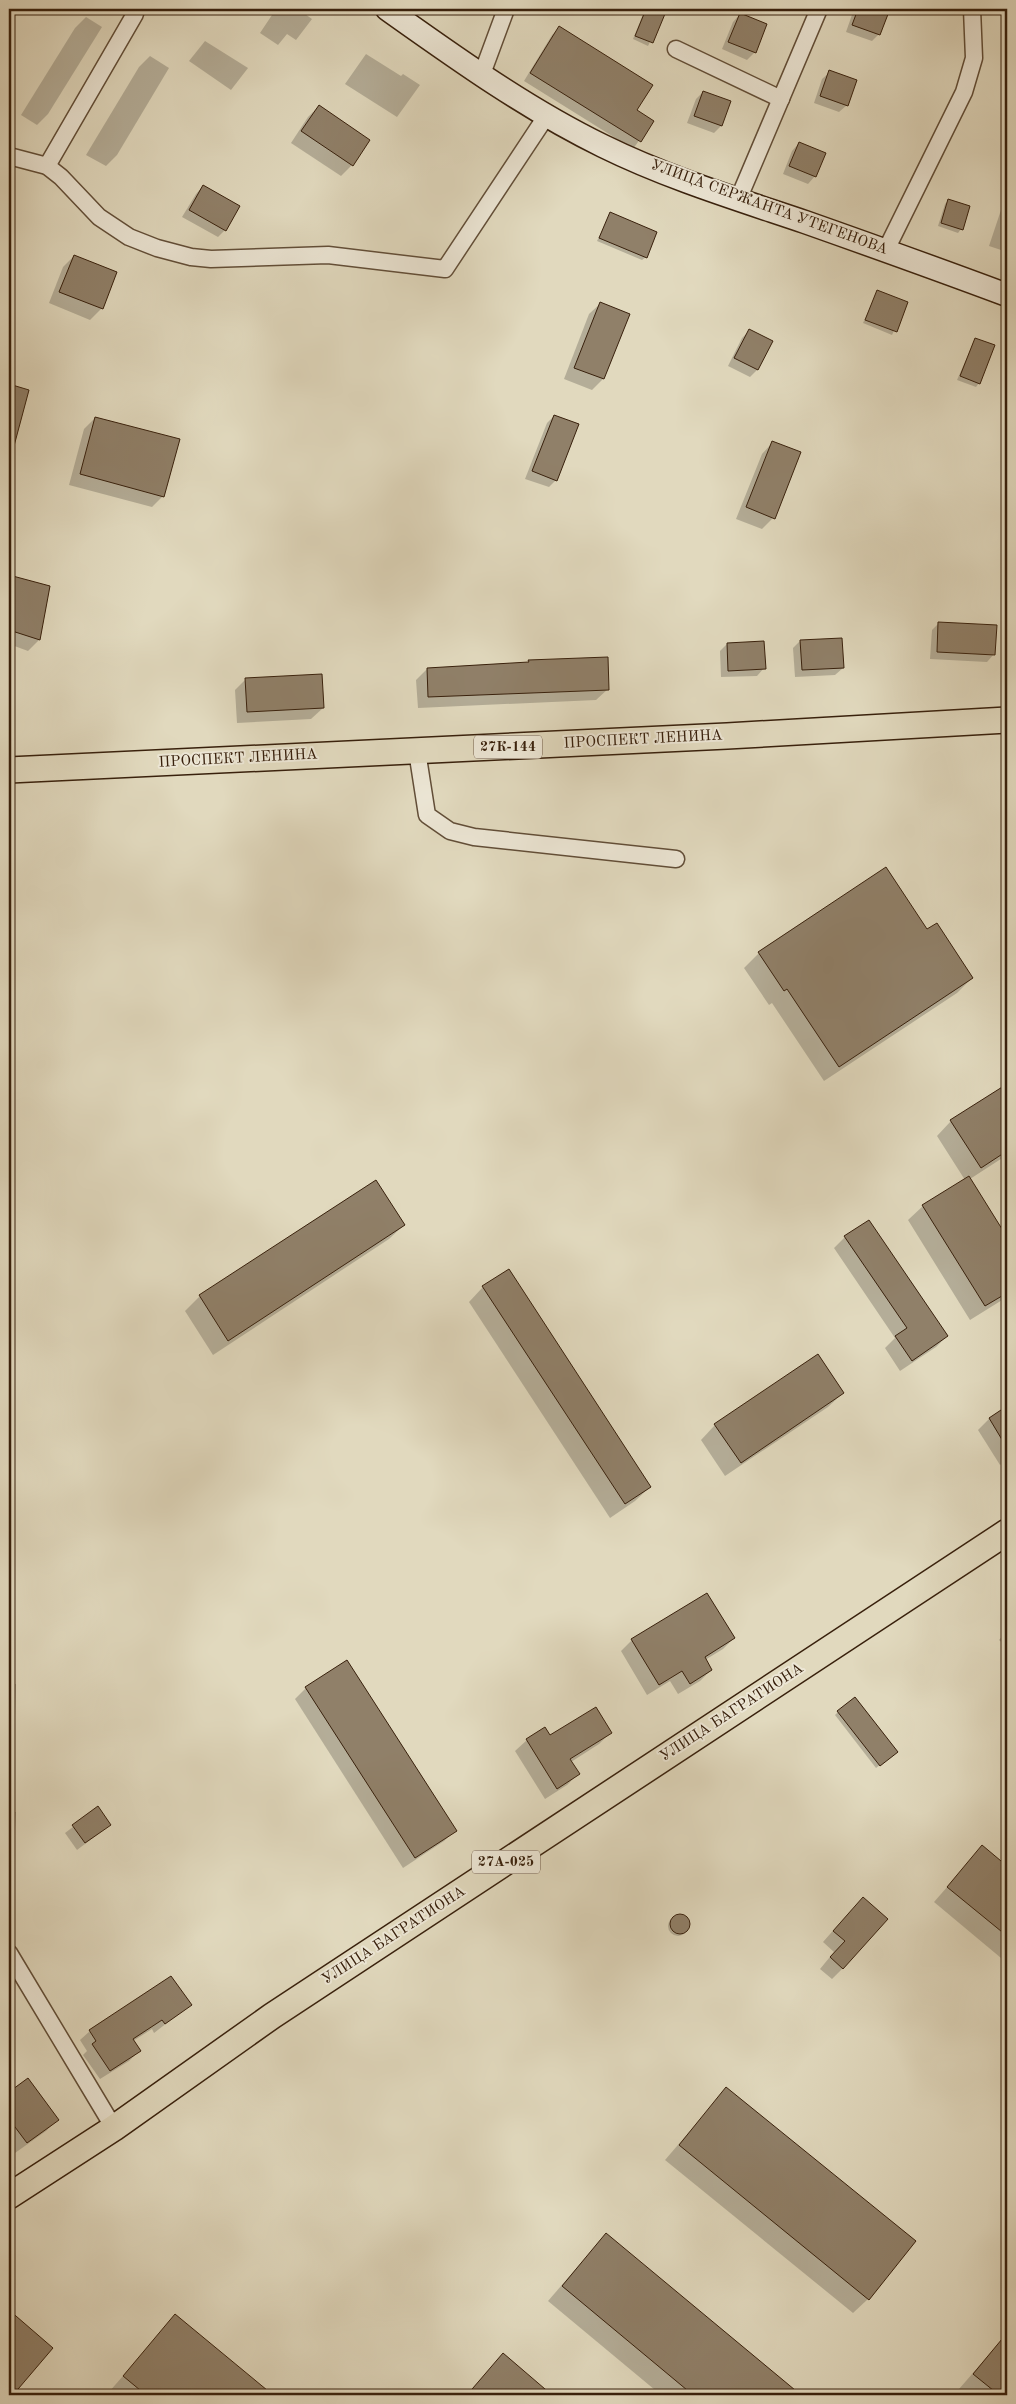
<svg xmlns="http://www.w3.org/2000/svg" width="1016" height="2404" viewBox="0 0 1016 2404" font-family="'Old Standard TT',serif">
<rect width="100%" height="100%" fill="#e1d9be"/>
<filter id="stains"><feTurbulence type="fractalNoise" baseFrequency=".004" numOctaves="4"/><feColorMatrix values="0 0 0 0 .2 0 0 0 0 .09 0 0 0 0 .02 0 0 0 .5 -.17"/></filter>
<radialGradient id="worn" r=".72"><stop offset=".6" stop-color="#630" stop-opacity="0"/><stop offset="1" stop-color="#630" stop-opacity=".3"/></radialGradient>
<g fill="#0003">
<polygon points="276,9 298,9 312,19 296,40 287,34 278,45 260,33"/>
<polygon points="645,9 666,9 648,46 633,39"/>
<polygon points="854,9 888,10 879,34 872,41 846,32"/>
<polygon points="740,14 766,24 755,52 747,60 722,49 733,22"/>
<polygon points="86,17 102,27 48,114 37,125 21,115 75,28"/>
<polygon points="559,28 635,110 653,121 633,149 524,81 552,35"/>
<polygon points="205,41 248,68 231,90 189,61"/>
<polygon points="366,54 401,76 403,74 420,85 397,117 345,84"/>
<polygon points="150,56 169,68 117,155 106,166 86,155 139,67"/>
<polygon points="830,72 847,105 839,112 814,103 822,79"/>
<polygon points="703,92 721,126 714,133 687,123 696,99"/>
<polygon points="319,106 369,140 352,165 341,176 291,143 308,117"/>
<polygon points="799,143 815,176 808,184 783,174 792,151"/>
<polygon points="203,186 225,230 218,237 182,217 196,194"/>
<polygon points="1007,192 1007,252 989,246"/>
<polygon points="949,200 961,229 958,233 938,226 945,204"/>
<polygon points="610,214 646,257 642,260 597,241"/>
<polygon points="74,256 116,272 101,309 90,320 49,303 63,267"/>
<polygon points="877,292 907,303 892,335 863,323"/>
<polygon points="601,303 628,314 603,379 592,390 564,379 589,314"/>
<polygon points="749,331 771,341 757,370 750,377 728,366 742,338"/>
<polygon points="975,339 979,383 976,387 957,380"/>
<polygon points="9,386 27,391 14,439 9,445"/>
<polygon points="554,416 556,480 549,487 525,479 547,423"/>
<polygon points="95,418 163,496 152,507 69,485 84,429"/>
<polygon points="773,442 773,518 762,529 736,519 762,454"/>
<polygon points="9,577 49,587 39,640 28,651 9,644"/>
<polygon points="939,623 994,654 987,662 930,659 932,630"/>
<polygon points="800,641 843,668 835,675 795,677 793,648"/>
<polygon points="727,644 764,668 757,676 721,677 720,651"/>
<polygon points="529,661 608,689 596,700 418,708 416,680 427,669 527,664"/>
<polygon points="246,679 323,708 311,719 237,723 235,690"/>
<polygon points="885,869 927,931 972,978 957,993 824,1081 772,1003 769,1005 744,968 759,953"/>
<polygon points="1007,1085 1007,1155 970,1179 1007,1239 1007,1297 970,1320 908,1220 923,1206 965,1180 937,1136 951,1121"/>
<polygon points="375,1181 404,1225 389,1239 213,1355 185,1311 200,1296"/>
<polygon points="868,1222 947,1336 936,1347 900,1371 885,1348 895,1338 834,1248 845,1237"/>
<polygon points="483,1287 650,1487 635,1501 610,1518 469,1302"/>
<polygon points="843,1393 828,1407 725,1476 701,1440 715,1425"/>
<polygon points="1007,1408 1007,1460 1000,1465 978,1430 989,1419"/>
<polygon points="1007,1631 1007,1647 999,1640"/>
<polygon points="734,1638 723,1649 705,1660 711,1670 700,1681 678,1694 670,1681 647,1695 621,1651 632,1640"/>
<polygon points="9,1684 16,1684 15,1716 9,1722"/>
<polygon points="306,1688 456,1830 444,1841 403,1868 295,1699"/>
<polygon points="838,1712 893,1755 876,1768 835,1715"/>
<polygon points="545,1729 550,1737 610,1733 599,1744 571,1762 578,1774 567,1785 545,1799 515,1751 527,1740"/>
<polygon points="98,1808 110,1825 77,1850 65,1833"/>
<polygon points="9,1811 16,1812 13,1863 9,1867"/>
<polygon points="982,1847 1007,1868 1007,1963 934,1902"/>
<polygon points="852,1909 843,1968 832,1979 820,1969 834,1952 823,1942"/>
<circle cx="678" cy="1926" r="10"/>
<polygon points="190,2005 154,2033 152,2029 133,2041 139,2051 129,2061 100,2079 83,2055 87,2051 80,2040 90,2031"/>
<polygon points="28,2080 57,2120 46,2131 15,2153 9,2145 9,2094"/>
<polygon points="726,2089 868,2299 853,2313 665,2160"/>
<polygon points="606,2234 790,2388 784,2395 661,2395 548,2301"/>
<polygon points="9,2312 51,2348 11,2395 9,2395"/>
<polygon points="175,2316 271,2395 113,2395 109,2392"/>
<polygon points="1007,2334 1007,2395 967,2395 959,2389"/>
<polygon points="503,2355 550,2395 466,2395"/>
</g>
<g fill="#908069" stroke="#38200c">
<polygon points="646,9 667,9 653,43 635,36"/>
<polygon points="858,9 890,9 880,35 852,25"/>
<polygon points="740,13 767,24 756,53 728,42"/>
<polygon points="559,26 653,85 637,110 654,121 641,142 530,73"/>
<polygon points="829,70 857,80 848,106 820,96"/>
<polygon points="703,91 731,101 722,126 694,116"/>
<polygon points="319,105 370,140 353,166 301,131"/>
<polygon points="799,142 826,153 816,177 789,166"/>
<polygon points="203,185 240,206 226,231 189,210"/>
<polygon points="948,199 970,206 963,230 941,223"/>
<polygon points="610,212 657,232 647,258 599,238"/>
<polygon points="74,255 117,272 103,309 59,292"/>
<polygon points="877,290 908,302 897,332 865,320"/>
<polygon points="600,302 630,314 604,379 574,368"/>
<polygon points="749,329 773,341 758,370 734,358"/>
<polygon points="975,338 995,345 980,384 960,376"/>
<polygon points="9,384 29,390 14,446 9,445"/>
<polygon points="554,415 579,424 557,481 532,471"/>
<polygon points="95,417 180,439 164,497 80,474"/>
<polygon points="772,441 801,452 775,519 746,507"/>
<polygon points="9,575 50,586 40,640 9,630"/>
<polygon points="938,622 997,625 995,655 937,652"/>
<polygon points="842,638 844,668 802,670 800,640"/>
<polygon points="764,641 766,669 728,671 727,643"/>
<polygon points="608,657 609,690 428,697 427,668 529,662 528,660"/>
<polygon points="322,674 324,708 247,712 245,678"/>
<polygon points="886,867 927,929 937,923 973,978 839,1067 787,989 784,991 758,952"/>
<polygon points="1007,1084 1007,1151 981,1168 950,1120"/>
<polygon points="969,1176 1007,1237 1007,1293 985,1306 922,1205"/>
<polygon points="376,1180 405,1225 228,1341 199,1295"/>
<polygon points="869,1220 948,1336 912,1361 895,1336 907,1328 844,1236"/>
<polygon points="509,1269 651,1487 625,1504 482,1286"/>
<polygon points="818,1354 844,1393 741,1463 714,1424"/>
<polygon points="1007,1406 1007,1448 989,1418"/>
<polygon points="707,1593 735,1638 705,1657 712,1670 690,1684 682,1671 659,1685 631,1639"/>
<polygon points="347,1660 457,1831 415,1858 305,1687"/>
<polygon points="855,1697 898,1752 880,1766 837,1711"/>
<polygon points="596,1707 612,1733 570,1759 580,1774 557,1789 526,1739 545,1727 550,1735"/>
<polygon points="98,1806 111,1825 85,1843 72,1825"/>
<polygon points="982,1845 1007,1866 1007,1936 947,1887"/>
<polygon points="863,1897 888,1919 843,1969 830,1957 845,1941 833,1931"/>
<circle cx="680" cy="1924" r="10"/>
<polygon points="171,1976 192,2005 165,2024 162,2020 133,2039 141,2051 110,2071 92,2044 96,2041 89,2030"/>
<polygon points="28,2078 59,2120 27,2143 9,2119 9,2092"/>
<polygon points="726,2087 916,2241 869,2300 679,2145"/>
<polygon points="606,2233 801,2395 693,2395 562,2286"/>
<polygon points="9,2310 53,2348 13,2395 9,2395"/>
<polygon points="175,2314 273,2395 146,2395 123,2376"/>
<polygon points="1007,2333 1007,2395 999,2395 973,2374"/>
<polygon points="503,2353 552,2395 467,2395"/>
</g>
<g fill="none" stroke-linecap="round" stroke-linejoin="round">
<g stroke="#624e38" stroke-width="19">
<g id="street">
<polyline points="676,49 781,99"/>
<polyline points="482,74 506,9"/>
<polyline points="9,156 47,166 61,177 99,217 129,237 157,248 191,257 211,259 328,255 445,269 547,115"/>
<polyline points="47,166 135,14"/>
<polyline points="738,200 819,9"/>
<polyline points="886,250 964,92 974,58 972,9"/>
<polyline points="417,751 427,815 450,831 474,837 676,859"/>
<polyline points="9,1953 114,2128"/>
</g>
</g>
<g stroke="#38200c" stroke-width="25">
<path id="secondary" d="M387 9C456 58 527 109 603 146 668 178 737 199 805 222 873 246 940 270 1007 295"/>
</g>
<g stroke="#38200c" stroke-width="28">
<g id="primary">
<polyline points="9,770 727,736 1007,720"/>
<polyline points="9,2196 114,2128 272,2016 1007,1532"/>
</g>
</g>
<use href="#street" stroke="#ece6d5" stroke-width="16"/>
<use href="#secondary" stroke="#ece6d5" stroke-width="22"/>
<use href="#primary" stroke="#e1d9be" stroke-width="25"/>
</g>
<g text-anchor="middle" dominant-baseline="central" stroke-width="4" stroke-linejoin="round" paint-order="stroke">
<g fill="#ece6d5" stroke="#6e5b48" stroke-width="1">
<rect x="474" y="735.5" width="68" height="23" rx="4"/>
<rect x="472" y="1850.5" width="68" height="23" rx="4"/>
</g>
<g font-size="14" font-weight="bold" fill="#38200c">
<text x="508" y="747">27К-144</text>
<text x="506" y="1862">27А-025</text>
</g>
<g font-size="15" fill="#38200c" stroke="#ece6d5">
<text transform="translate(769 208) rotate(20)">УЛИЦА СЕРЖАНТА УТЕГЕНОВА</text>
<text transform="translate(643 740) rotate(-3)">ПРОСПЕКТ ЛЕНИНА</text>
<text transform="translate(238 759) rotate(-3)">ПРОСПЕКТ ЛЕНИНА</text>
<text transform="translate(732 1713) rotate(-33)">УЛИЦА БАГРАТИОНА</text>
<text transform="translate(394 1936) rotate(-33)">УЛИЦА БАГРАТИОНА</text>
</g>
</g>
<rect width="1016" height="2404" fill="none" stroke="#e1d9be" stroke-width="30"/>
<rect x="10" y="10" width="996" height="2384" fill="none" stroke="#38200c" stroke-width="2.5"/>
<rect x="15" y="15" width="986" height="2374" fill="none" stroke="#38200c"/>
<rect width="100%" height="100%" filter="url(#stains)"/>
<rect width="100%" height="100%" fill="url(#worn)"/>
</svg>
